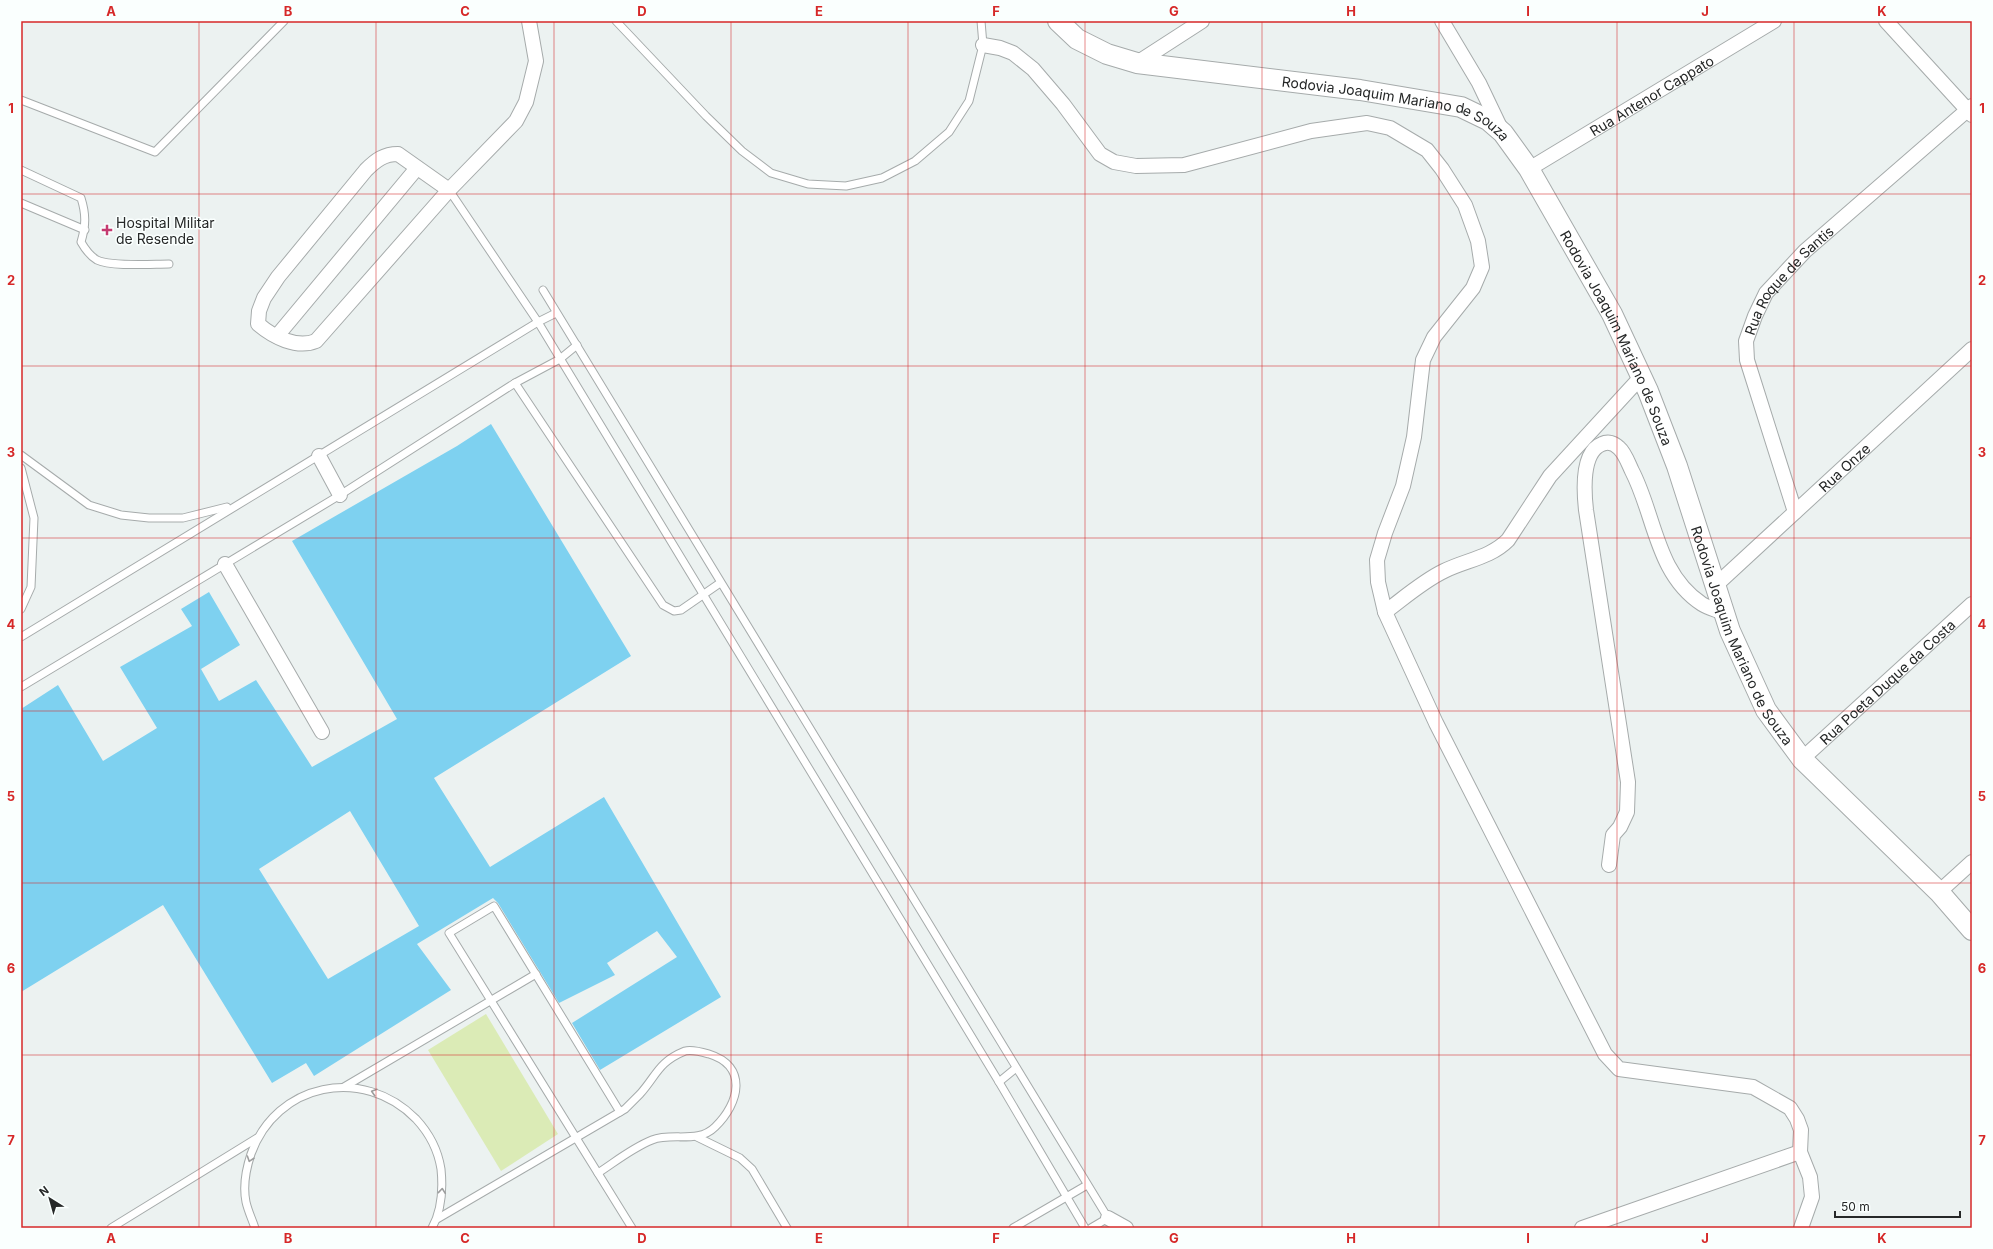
<svg xmlns="http://www.w3.org/2000/svg" width="1993" height="1249" viewBox="0 0 1993 1249" font-family="Inter,sans-serif">
<rect width="100%" height="100%" fill="#ecf2f1"/>
<polygon fill="#dbebb6" points="486,1014 558,1134 501,1171 428,1050"/>
<path fill="#7ed1f0" fill-rule="evenodd" d="M491 424 631 656 434 778 490 867 604 797 721 997 600 1070 572 1023 677 957 657 931 607 963 615 975 559 1003 498 903 493 898 417 944 451 990 314 1076 306 1063 272 1083 163 905 21 992V709L58 685 103 761 157 728 120 667 192 626 181 609 209 592 240 645 201 669 219 701 256 680 312 767 397 719 292 541 457 446ZM350 811 419 926 328 979 259 869Z"/>
<g fill="none" stroke-linecap="round" stroke-linejoin="round">
<g stroke="#a6abab" stroke-width="9">
<g id="lane">
<polyline points="616,21 706,116 742,151 771,173 808,184 846,186 882,178 915,161 949,132 969,101 983,45 981,21"/>
<polyline points="21,100 155,152 284,21"/>
<path d="M21 170 81 198C86 214 86 225 81 242 85 249 90 256 97 260 111 267 152 264 169 264"/>
<polyline points="449,190 538,322 999,1082 1085,1228"/>
<polyline points="21,203 85,230"/>
<polyline points="543,290 1108,1218 1091,1228"/>
<polyline points="515,383 663,605 674,611 681,610 720,583"/>
<polyline points="21,455 89,505 121,515 149,518 183,518 227,507"/>
<polyline points="21,468 34,518 31,587 21,609"/>
<polyline points="21,637 538,322 556,313"/>
<polyline points="21,687 340,495 515,383 560,359 577,345"/>
<polyline points="999,1082 1016,1068"/>
<polyline points="344,1087 536,974"/>
<polyline points="620,1112 494,906 449,933 632,1228"/>
<polyline points="697,1137 740,1158 752,1169 787,1228"/>
<path d="M437 1219 625 1109C630 1104 635 1099 640 1094 657 1075 658 1062 685 1051 692 1049 702 1052 709 1054 748 1066 740 1103 715 1127 698 1144 672 1132 652 1140 632 1148 615 1162 598 1173"/>
<polyline points="111,1228 257,1138"/>
<path d="M255 1228C252 1219 248 1211 246 1202 243 1187 246 1169 251 1154 276 1083 363 1065 416 1119 429 1133 438 1150 441 1169 443 1189 442 1210 432 1228"/>
<polyline points="1013,1228 1087,1185"/>
</g>
</g>
<g stroke="#a6abab" stroke-width="16">
<g id="street">
<polyline points="1442,21 1479,83 1500,127"/>
<polyline points="1886,21 1972,115"/>
<polyline points="983,45 1000,48 1013,53 1033,69 1063,104 1100,154 1114,162 1136,166 1184,165 1311,131 1367,123 1390,128 1427,150 1442,169 1465,205 1478,241 1482,267 1473,288 1434,337 1423,360 1414,437 1403,486 1385,533 1377,560 1378,582 1385,612"/>
<polyline points="1137,63 1202,21"/>
<path id="s1" d="M1529 169 1774 21"/>
<path d="M449 190 398 154C384 154 376 160 366 170L278 277 264 298 259 311 258 324C273 337 297 349 316 341L449 190 516 121 526 102 536 61 529 21"/>
<polyline points="277,336 417,168"/>
<path d="M1641 377 1550 476 1508 540C1490 558 1466 560 1444 571 1423 581 1404 598 1385 612L1436 723 1605 1054 1619 1069 1753 1087 1790 1108 1797 1119 1801 1130 1800 1152 1810 1177 1812 1197 1801 1228"/>
<polyline points="319,456 340,495"/>
<path id="s2" d="M1795 512 1747 360 1746 341 1755 316 1766 293 1805 251 1972 106"/>
<polyline points="225,564 322,732"/>
<path id="s3" d="M1716 585 1972 349"/>
<path id="s4" d="M1802 759 1972 604"/>
<path d="M1609 865 1613 835 1620 827 1627 812 1628 782 1586 510C1584 492 1581 452 1602 444 1608 441 1614 443 1619 448 1625 453 1629 465 1632 471 1655 515 1656 574 1702 604 1708 608 1717 610 1724 613"/>
<polyline points="1939,892 1972,862"/>
<polyline points="1108,1218 1126,1228"/>
<polyline points="1582,1228 1800,1152"/>
</g>
</g>
<g stroke="#a6abab" stroke-width="22">
<g id="secondary">
<path id="s5" d="M1058 21 1077 39 1107 54 1137 63 1360 90 1461 107 1488 120 1503 133 1529 169 1612 314 1648 391 1677 466 1730 631 1766 710 1802 759 1939 892 1972 930"/>
</g>
</g>
<use href="#lane" stroke="#fff" stroke-width="7"/>
<use href="#street" stroke="#fff" stroke-width="14"/>
<use href="#secondary" stroke="#fff" stroke-width="20"/>
</g>
<defs><path id="oneway-chevron" d="M-2-3.5L2.5 0L-2 3.5" fill="none" stroke-width="1.6" stroke-linecap="round" stroke-linejoin="round"/></defs>
<g stroke="#9d9e9e">
<use href="#oneway-chevron" transform="translate(374 1092) rotate(-163)"/>
<use href="#oneway-chevron" transform="translate(250 1159) rotate(109)"/>
<use href="#oneway-chevron" transform="translate(442 1191) rotate(-84)"/>
</g>
<path fill="none" stroke="#d62828" stroke-width="1" stroke-opacity="0.55" d="M199 21V1228M376 21V1228M554 21V1228M731 21V1228M908 21V1228M1085 21V1228M1262 21V1228M1439 21V1228M1617 21V1228M1794 21V1228M21 194H1972M21 366H1972M21 538H1972M21 711H1972M21 883H1972M21 1055H1972"/>
<path fill="#c53a70" stroke="#fafffe" stroke-width="1.5" d="M105 224h4v4h4v4h-4v4h-4v-4h-4v-4h4z"/>
<g text-anchor="middle" dominant-baseline="central" stroke-width="3" stroke-linejoin="round" paint-order="stroke">
<g font-size="14" fill="#262828" stroke="#fafffe">
<text stroke="none"><textPath href="#s1" startOffset="143">Rua Antenor Cappato</textPath></text>
<text stroke="none"><textPath href="#s5" startOffset="356">Rodovia Joaquim Mariano de Souza</textPath></text>
<text stroke="none"><textPath href="#s2" startOffset="254">Rua Roque de Santis</textPath></text>
<text stroke="none"><textPath href="#s5" startOffset="703">Rodovia Joaquim Mariano de Souza</textPath></text>
<text stroke="none"><textPath href="#s3" startOffset="174">Rua Onze</textPath></text>
<text stroke="none"><textPath href="#s5" startOffset="1027">Rodovia Joaquim Mariano de Souza</textPath></text>
<text stroke="none"><textPath href="#s4" startOffset="115">Rua Poeta Duque da Costa</textPath></text>
</g>
<g font-size="14" fill="#262828" stroke="#fafffe" text-anchor="start">
<text x="116" y="222">Hospital Militar<tspan x="116" dy="16">de Resende</tspan></text>
</g>
</g>
<rect width="1993" height="1249" fill="none" stroke="#fafffe" stroke-width="44"/>
<g transform="translate(50 1199) rotate(323)" stroke="#fafffe" stroke-width="3" paint-order="stroke">
<path d="M0-3L7 15L0 10L-7 15Z" fill="#262828"/>
<text y="-6" font-size="11" font-weight="bold" text-anchor="middle" fill="#262828">N</text>
</g>
<path d="M1835 1211v6h125v-6" fill="none" stroke="#262828" stroke-width="2"/>
<text x="1841" y="1211" font-size="12" fill="#262828" stroke="#fafffe" stroke-width="3" paint-order="stroke">50 m</text>
<rect x="22" y="22" width="1949" height="1205" fill="none" stroke="#d62828" stroke-width="1.5"/>
<g font-size="13" text-anchor="middle" font-weight="bold" fill="#d62828">
<text x="111" y="16">A</text>
<text x="288" y="16">B</text>
<text x="465" y="16">C</text>
<text x="642" y="16">D</text>
<text x="819" y="16">E</text>
<text x="996" y="16">F</text>
<text x="1174" y="16">G</text>
<text x="1351" y="16">H</text>
<text x="1528" y="16">I</text>
<text x="1705" y="16">J</text>
<text x="1882" y="16">K</text>
<text x="11" y="113">1</text>
<text x="1982" y="113">1</text>
<text x="11" y="285">2</text>
<text x="1982" y="285">2</text>
<text x="11" y="457">3</text>
<text x="1982" y="457">3</text>
<text x="11" y="629">4</text>
<text x="1982" y="629">4</text>
<text x="11" y="801">5</text>
<text x="1982" y="801">5</text>
<text x="11" y="973">6</text>
<text x="1982" y="973">6</text>
<text x="11" y="1145">7</text>
<text x="1982" y="1145">7</text>
<text x="111" y="1243">A</text>
<text x="288" y="1243">B</text>
<text x="465" y="1243">C</text>
<text x="642" y="1243">D</text>
<text x="819" y="1243">E</text>
<text x="996" y="1243">F</text>
<text x="1174" y="1243">G</text>
<text x="1351" y="1243">H</text>
<text x="1528" y="1243">I</text>
<text x="1705" y="1243">J</text>
<text x="1882" y="1243">K</text>
</g>
</svg>
